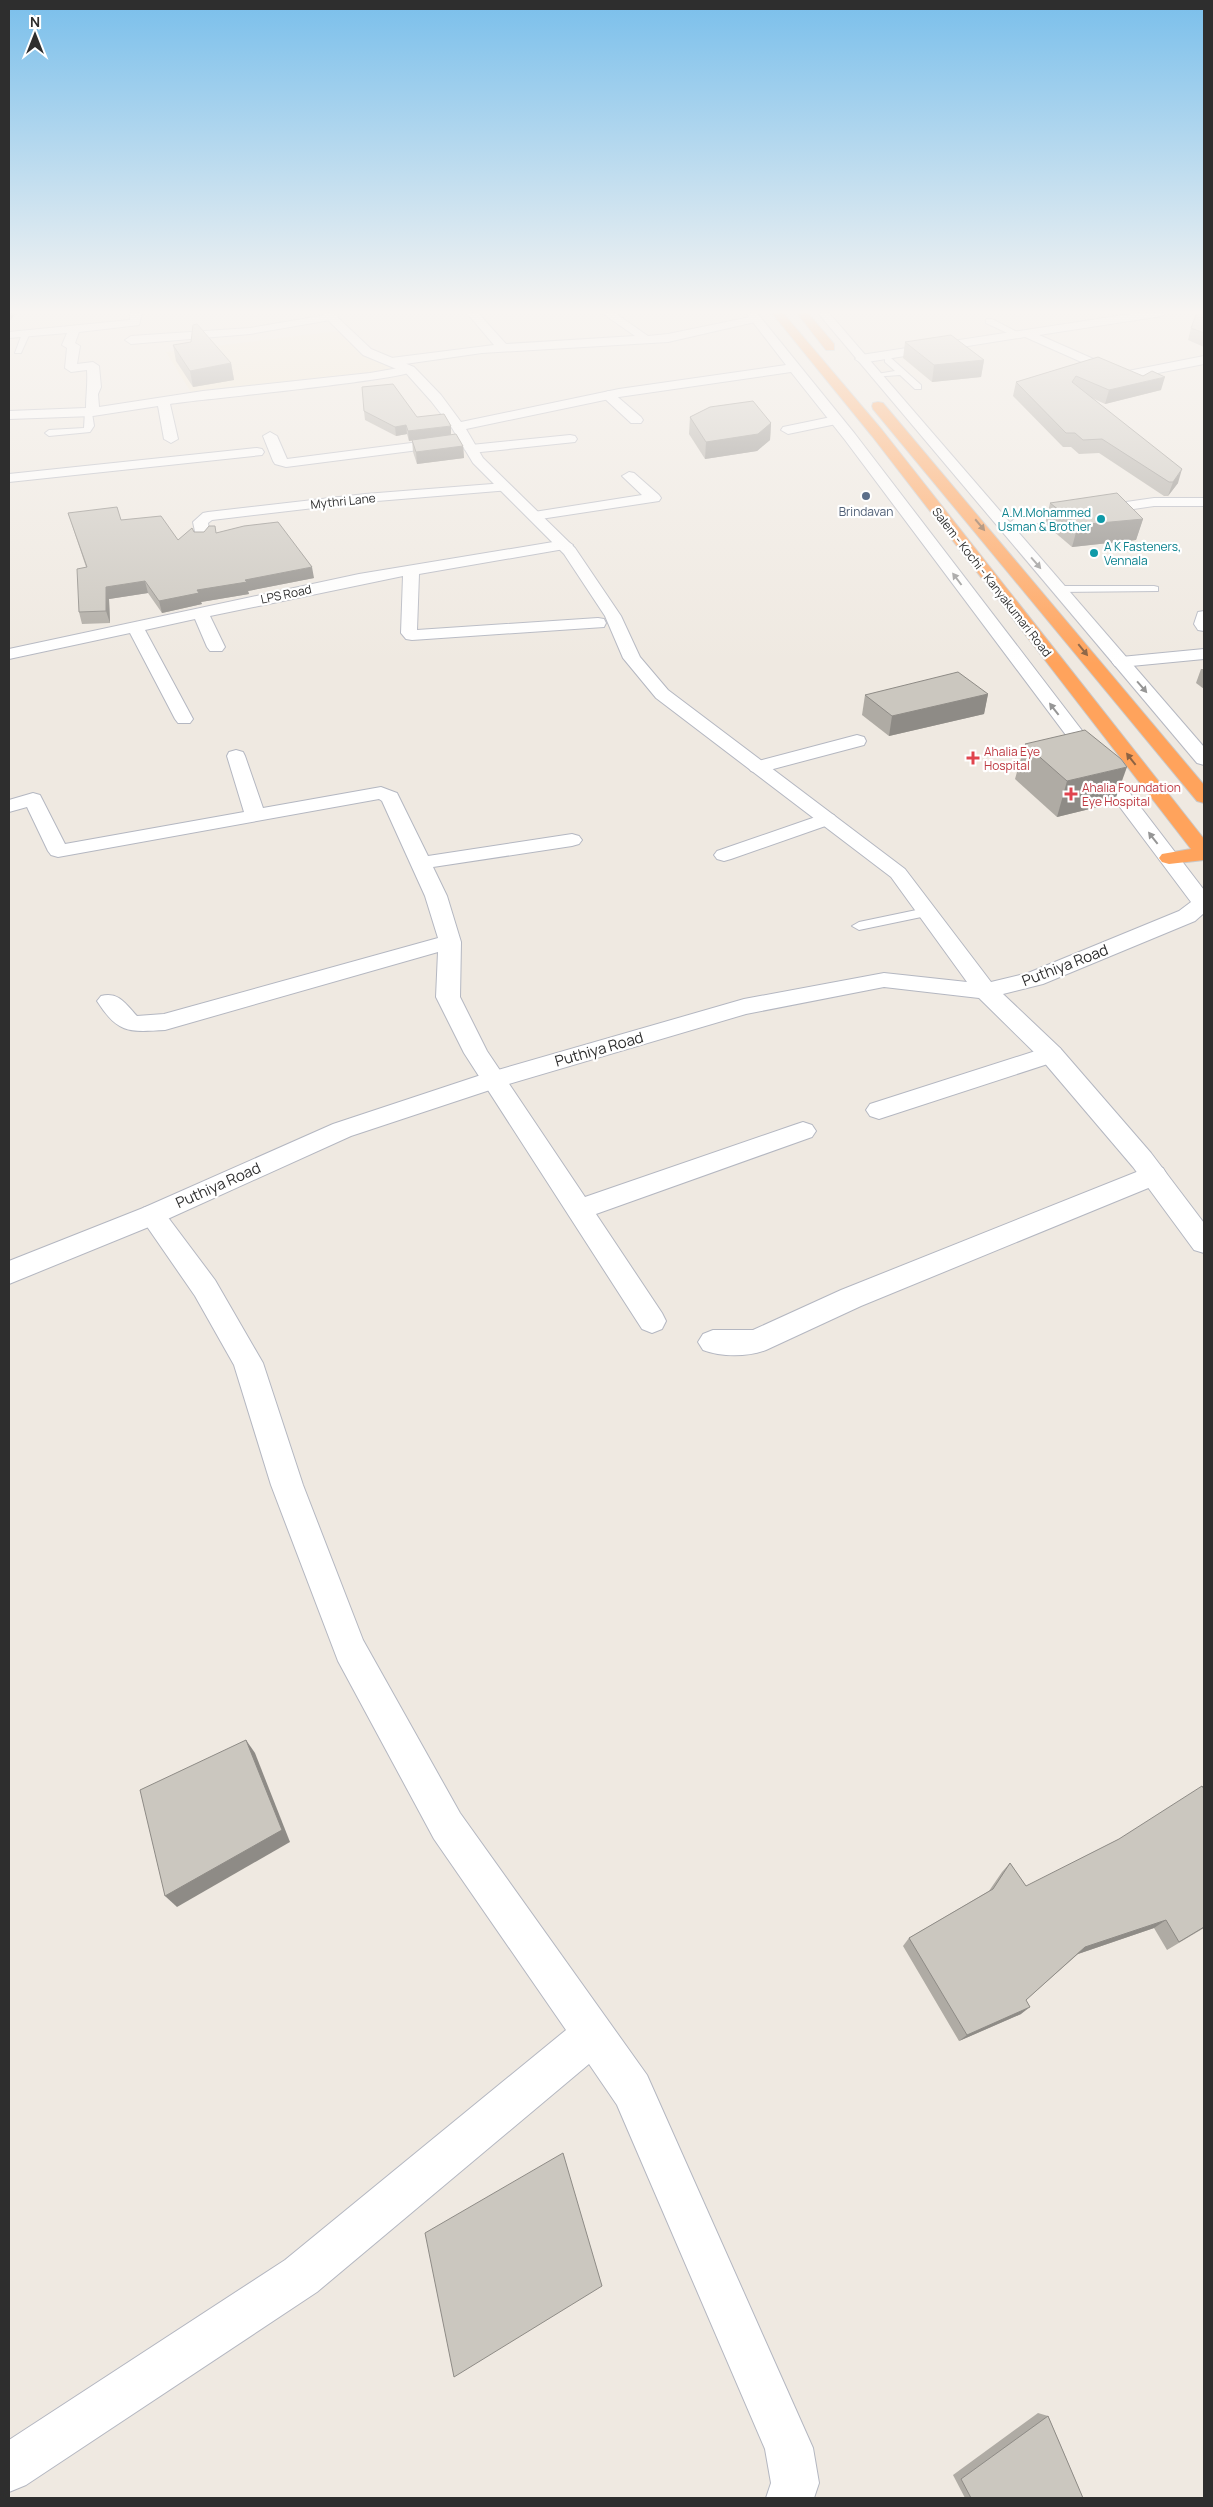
<svg xmlns="http://www.w3.org/2000/svg" width="1213" height="2507" viewBox="0 0 1213 2507" font-family="Manrope,sans-serif">
<rect width="100%" height="100%" fill="#efe9e1"/>
<polygon fill="#f0e6d1" points="338,331 363,353 410,370 194,397 166,352"/>
<g fill="none" stroke-linecap="round" stroke-linejoin="round">
<g stroke="#b4b7c1" stroke-width="2">
<g id="lane">
<polygon points="986,319 992,319 1025,336 1018,338 986,323"/>
<polygon points="23,331 30,333 21,353 15,353"/>
<polygon points="885,358 891,358 921,385 921,389 915,389 900,375 872,377 871,375 895,371 885,362"/>
<polygon points="85,411 92,413 94,426 90,432 49,436 45,433 49,430 84,428"/>
<polygon points="1154,586 1158,587 1158,591 1058,592 1053,589 1058,586"/>
<polygon points="926,908 931,909 933,912 931,915 859,930 852,926 859,922"/>
</g>
</g>
<g stroke="#b4b7c1" stroke-width="2">
<g id="street">
<path d="M130 313H142L139 325 79 332 75 343 80 346 77 364 93 362 99 366 101 387 98 394 99 407 203 391 370 373 410 366 416 370C407 380 201 399 170 404L178 439 171 443 164 439 158 406 93 416 9 419V411L86 408C86 395 88 384 87 370L71 372 65 368 67 348 62 345 67 333 9 338V332L130 320Z"/>
<polygon points="467,313 478,313 506,344 635,336 602,313 615,313 648,336 668,334 755,316 761,319 755,322 668,342 482,353 391,366 385,362 391,358 494,345"/>
<polygon points="1137,313 1167,313 1162,316 1039,335 1123,372 1204,356 1204,364 1122,380 1025,337 861,363 855,359 861,355"/>
<polygon points="332,314 338,317 336,319 250,334 131,344 125,340 131,336 250,328"/>
<polygon points="608,391 612,392 641,417 643,420 641,423 631,423 604,398 602,395"/>
<polygon points="836,416 843,420 841,423 788,434 781,430 783,427"/>
<polygon points="270,432 277,436 287,459 450,438 457,442 450,446 286,467 275,464 273,461 263,436"/>
<polygon points="570,435 575,436 577,439 575,442 471,453 464,449 471,445"/>
<polygon points="257,448 262,449 264,452 262,455 9,482 9,474"/>
<polygon points="629,472 634,473 659,495 661,498 659,501 534,520 527,516 534,512 642,495 622,476"/>
<polygon points="505,483 512,487 510,490 365,502 212,520 208,523 210,538 207,541 197,541 193,522 203,513 208,512 365,494"/>
<polygon points="1154,498 1204,498 1204,506 1154,506 1025,525 1008,535 1000,530 1016,518 1021,517"/>
<polygon points="565,540 573,545 570,548 419,574 417,630 598,618 604,619 606,623 604,627 412,640 406,639 401,633 403,576 210,616 225,647 222,651 210,651 207,647 195,619 145,630 193,719 190,723 178,723 175,719 130,633 9,659 9,649 359,574"/>
<polygon points="1204,611 1204,631 1198,630 1194,624 1198,612"/>
<polygon points="1204,649 1204,659 1121,667 1115,666 1112,662 1115,658 1121,657"/>
<polygon points="857,735 864,737 866,741 864,745 758,773 751,771 748,767 751,763"/>
<path d="M236 750 243 752 245 756 263 808 381 787 397 793 428 856 572 834 579 836 582 840 579 844 572 846 433 867 447 896 461 942 460 997 487 1051 585 1197 794 1125 803 1122 812 1125 816 1131 812 1137 596 1214 662 1313 666 1321 662 1329 652 1333 642 1329 464 1053 436 997 438 952 165 1030C129 1032 118 1034 97 1001L101 996C118 991 126 1004 137 1016L164 1014 438 938 425 896 382 801 379 799 58 857 51 855 48 851 27 807 9 812V800L33 793 40 795 65 844 244 812 227 756 229 752Z"/>
<polygon points="827,813 834,815 837,819 834,823 731,859 724,861 717,859 714,855 717,851"/>
<polygon points="1051,1046 1060,1048 1063,1054 1060,1060 879,1119 870,1116 866,1110 870,1104"/>
<path d="M1154 1165 1163 1168 1167 1175 1163 1182 861 1306 766 1350C748 1357 721 1357 703 1350L698 1342 703 1334 713 1330H753L841 1290Z"/>
<polygon points="152,1205 161,1208 215,1280 263,1363 303,1485 363,1640 460,1813 647,2075 813,2448 819,2483 814,2498 766,2498 771,2483 765,2449 617,2105 589,2064 317,2292 26,2485 9,2492 9,2440 285,2260 566,2030 434,1839 338,1661 271,1485 234,1365 195,1296 139,1215 143,1208"/>
</g>
</g>
<g stroke="#b4b7c1" stroke-width="2">
<g id="secondary">
<path d="M321 313H333L371 349 414 367 441 395 461 422 619 389 786 365 746 313H757L855 434 1204 890V913L1195 921 1043 984 1003 994 1060 1048 1151 1153 1204 1223V1253L1194 1250 1133 1167 1042 1060 979 998 884 987 746 1014 502 1086 351 1136 161 1222 9 1284V1261L143 1208 333 1124 484 1074 744 999 884 973 967 982 891 877 656 698 623 658 605 616 564 554 473 463 452 428 431 401 406 373 363 355ZM791 372 845 440 1191 902 1179 911 1028 973 991 982 905 869 668 690 640 657 621 616 575 548 483 458 466 429 619 397Z"/>
<polygon points="818,313 829,313 1204,747 1204,765 1197,763"/>
</g>
</g>
<g stroke="#c9c9c9" stroke-width="2">
<g id="highway">
<polygon points="772,313 783,313 882,430 1204,839 1204,860 1169,864 1162,862 1159,858 1162,854 1191,849 872,436"/>
<polygon points="797,313 808,313 834,344 834,350 826,350"/>
<polygon points="878,402 883,403 1204,785 1204,803 1197,801 873,409 872,406 873,403"/>
</g>
</g>
<use href="#lane" fill="#fff" fill-rule="evenodd"/>
<use href="#street" fill="#fff" fill-rule="evenodd"/>
<use href="#secondary" fill="#fff" fill-rule="evenodd"/>
<use href="#highway" fill="#ffa35c" fill-rule="evenodd"/>
</g>
<g fill="#afaba4">
<polygon points="9,313 15,313 11,320 9,320"/>
<polygon points="1204,313 1204,347 1188,340 1191,328"/>
<polygon points="905,342 984,360 981,377 932,382 903,358"/>
<polygon points="173,345 231,363 234,380 193,387 176,361"/>
<polygon points="1098,357 1161,390 1105,404 1092,398 1178,483 1168,496 1164,496 1099,453 1079,454 1071,447 1063,447 1013,396 1016,382"/>
<polygon points="364,411 417,417 451,435 463,446 464,458 417,464 413,452 412,440 409,441 407,434 396,436 365,420"/>
<polygon points="690,417 771,423 770,440 757,451 705,459 689,434"/>
<polygon points="1050,503 1143,519 1136,540 1072,547 1045,524"/>
<polygon points="68,513 121,520 178,540 194,532 217,533 314,578 248,591 249,594 201,602 202,604 162,613 148,593 109,599 110,623 82,624 79,612 86,567"/>
<polygon points="1201,669 1204,669 1204,689 1196,683"/>
<polygon points="988,694 984,714 889,736 862,715 865,695"/>
<polygon points="1025,744 1114,803 1057,817 1015,779"/>
<polygon points="1010,1863 1026,1886 1204,1928 1167,1950 1154,1928 1078,1954 1026,2000 1021,2014 959,2041 903,1946 909,1938 989,1891 1002,1872"/>
<polygon points="1038,2413 1048,2416 1083,2498 965,2498 953,2475"/>
</g>
<g fill="#8e8b86">
<polygon points="9,313 15,313 11,320"/>
<polygon points="984,360 981,377 932,382 934,365"/>
<polygon points="231,363 234,380 193,387 190,371"/>
<polygon points="1165,377 1161,390 1105,404 1109,390"/>
<polygon points="771,423 770,440 757,451 705,459 706,442"/>
<polygon points="406,425 407,434 396,436 395,427"/>
<polygon points="451,426 451,435 409,441 408,431"/>
<polygon points="463,446 464,458 417,464 416,452"/>
<polygon points="1182,469 1178,483 1168,496 1173,482"/>
<polygon points="1143,519 1136,540 1072,547 1078,525"/>
<polygon points="312,567 314,578 248,591 249,594 201,602 202,604 162,613 159,601 197,590 245,580"/>
<polygon points="145,581 148,593 109,599 110,623 106,611 106,587"/>
<polygon points="988,694 984,714 889,736 892,716"/>
<polygon points="1127,767 1114,803 1057,817 1067,781"/>
<polygon points="246,1740 255,1753 290,1842 177,1907 165,1896"/>
<polygon points="1166,1920 1154,1928 1075,1955 1085,1947"/>
<polygon points="1030,2007 1021,2014 959,2041 967,2035"/>
</g>
<g fill="#cbc7bf" stroke="#8e8b86">
<polygon points="1197,313 1204,313 1204,333 1191,328"/>
<polygon points="197,324 231,363 190,371 173,345 191,342 193,325"/>
<polygon points="951,335 984,360 934,365 905,342"/>
<polygon points="1098,357 1143,376 1152,371 1165,377 1109,390 1076,376 1072,382 1182,469 1173,482 1169,482 1102,439 1083,440 1075,433 1066,433 1016,382"/>
<polygon points="393,384 417,417 444,414 451,426 408,431 406,425 395,427 364,411 362,387"/>
<polygon points="753,401 771,423 758,434 706,442 690,417 710,407"/>
<polygon points="456,434 463,446 416,452 412,440"/>
<polygon points="1117,493 1143,519 1078,525 1050,503"/>
<polygon points="117,507 121,520 161,516 178,540 192,528 194,532 204,532 209,526 215,526 216,533 244,526 278,522 312,567 245,580 247,582 197,590 199,593 159,601 145,581 106,587 106,611 79,612 77,569 87,567 68,513"/>
<polygon points="958,672 988,694 892,716 865,695"/>
<polygon points="1085,730 1121,759 1127,767 1067,781 1025,744"/>
<polygon points="246,1740 282,1830 165,1896 140,1790"/>
<polygon points="1202,1786 1204,1789 1204,1927 1179,1942 1166,1920 1085,1947 1026,2000 1030,2007 967,2035 909,1938 993,1889 1010,1863 1026,1886 1119,1839"/>
<polygon points="563,2153 602,2286 454,2377 425,2233"/>
<polygon points="1048,2416 1083,2498 971,2498 961,2479"/>
</g>
<defs><path id="oneway-solid" d="M-6-.8H1V-3.2L6.5 0L1 3.2V.8H-6Z" transform="scale(1.25)"/></defs>
<g fill="#8c6343">
<use href="#oneway-solid" transform="translate(980 525) rotate(50)"/>
<use href="#oneway-solid" transform="translate(1083 650) rotate(51)"/>
<use href="#oneway-solid" transform="translate(1131 759) rotate(-128)"/>
</g>
<g fill="#969696">
<use href="#oneway-solid" transform="translate(1036 563) rotate(49)"/>
<use href="#oneway-solid" transform="translate(957 579) rotate(-127)"/>
<use href="#oneway-solid" transform="translate(1142 687) rotate(49)"/>
<use href="#oneway-solid" transform="translate(1054 709) rotate(-128)"/>
<use href="#oneway-solid" transform="translate(1153 838) rotate(-128)"/>
</g>
<linearGradient id="sky" x2="0" y2="1"><stop stop-color="#7abfeb"/><stop offset="0.47" stop-color="#f8f5f2"/><stop offset="1" stop-color="#f8f5f2" stop-opacity="0"/></linearGradient>
<rect width="1213" height="664" fill="url(#sky)"/>
<circle fill="#5c6f8a" stroke="#fff" stroke-width="2" cx="866" cy="496" r="5"/>
<g fill="#0f9aa8" stroke="#fff" stroke-width="2">
<circle cx="1101" cy="519" r="5"/>
<circle cx="1094" cy="553" r="5"/>
</g>
<g fill="#e0444e" stroke="#fff" stroke-width="2">
<path d="M970.5 750.5h5v5h5v5h-5v5h-5v-5h-5v-5h5z"/>
<path d="M1068.5 786.5h5v5h5v5h-5v5h-5v-5h-5v-5h5z"/>
</g>
<g text-anchor="middle" dominant-baseline="central" stroke-width="4.5" stroke-linejoin="round" paint-order="stroke">
<g font-size="12" fill="#2e2e2e" stroke="#fff">
<text transform="translate(343 501) rotate(-6)">Mythri Lane</text>
<text transform="translate(992 582) rotate(52)">Salem - Kochi - Kanyakumari Road</text>
<text transform="translate(286 594) rotate(-12)">LPS Road</text>
</g>
<g font-size="12" fill="#4e5e75" stroke="#fff">
<text x="866" y="511">Brindavan</text>
</g>
<g font-size="12" fill="#0d838f" stroke="#fff" text-anchor="end">
<text x="1091" y="512">A.M.Mohammed<tspan x="1091" dy="14">Usman &amp; Brother</tspan></text>
<text x="1104" y="546" text-anchor="start">A K Fasteners,<tspan x="1104" dy="14">Vennala</tspan></text>
</g>
<g font-size="12" fill="#be3a42" stroke="#fff" text-anchor="start">
<text x="984" y="751">Ahalia Eye<tspan x="984" dy="14">Hospital</tspan></text>
<text x="1082" y="787">Ahalia Foundation<tspan x="1082" dy="14">Eye Hospital</tspan></text>
</g>
<g font-size="15" fill="#2e2e2e" stroke="#fff">
<text transform="translate(1065 965) rotate(-21)">Puthiya Road</text>
<text transform="translate(599 1049) rotate(-16)">Puthiya Road</text>
<text transform="translate(218 1185) rotate(-24)">Puthiya Road</text>
</g>
</g>
<rect width="1213" height="2507" fill="none" stroke="#2e2e2e" stroke-width="20"/>
<g transform="translate(35 35)" stroke="#ffffff" stroke-width="4" paint-order="stroke">
<path d="M0-4L9 19L0 12L-9 19Z" fill="#2e2e2e"/>
<text y="-8" font-size="14" font-weight="bold" text-anchor="middle" fill="#2e2e2e">N</text>
</g>
</svg>
